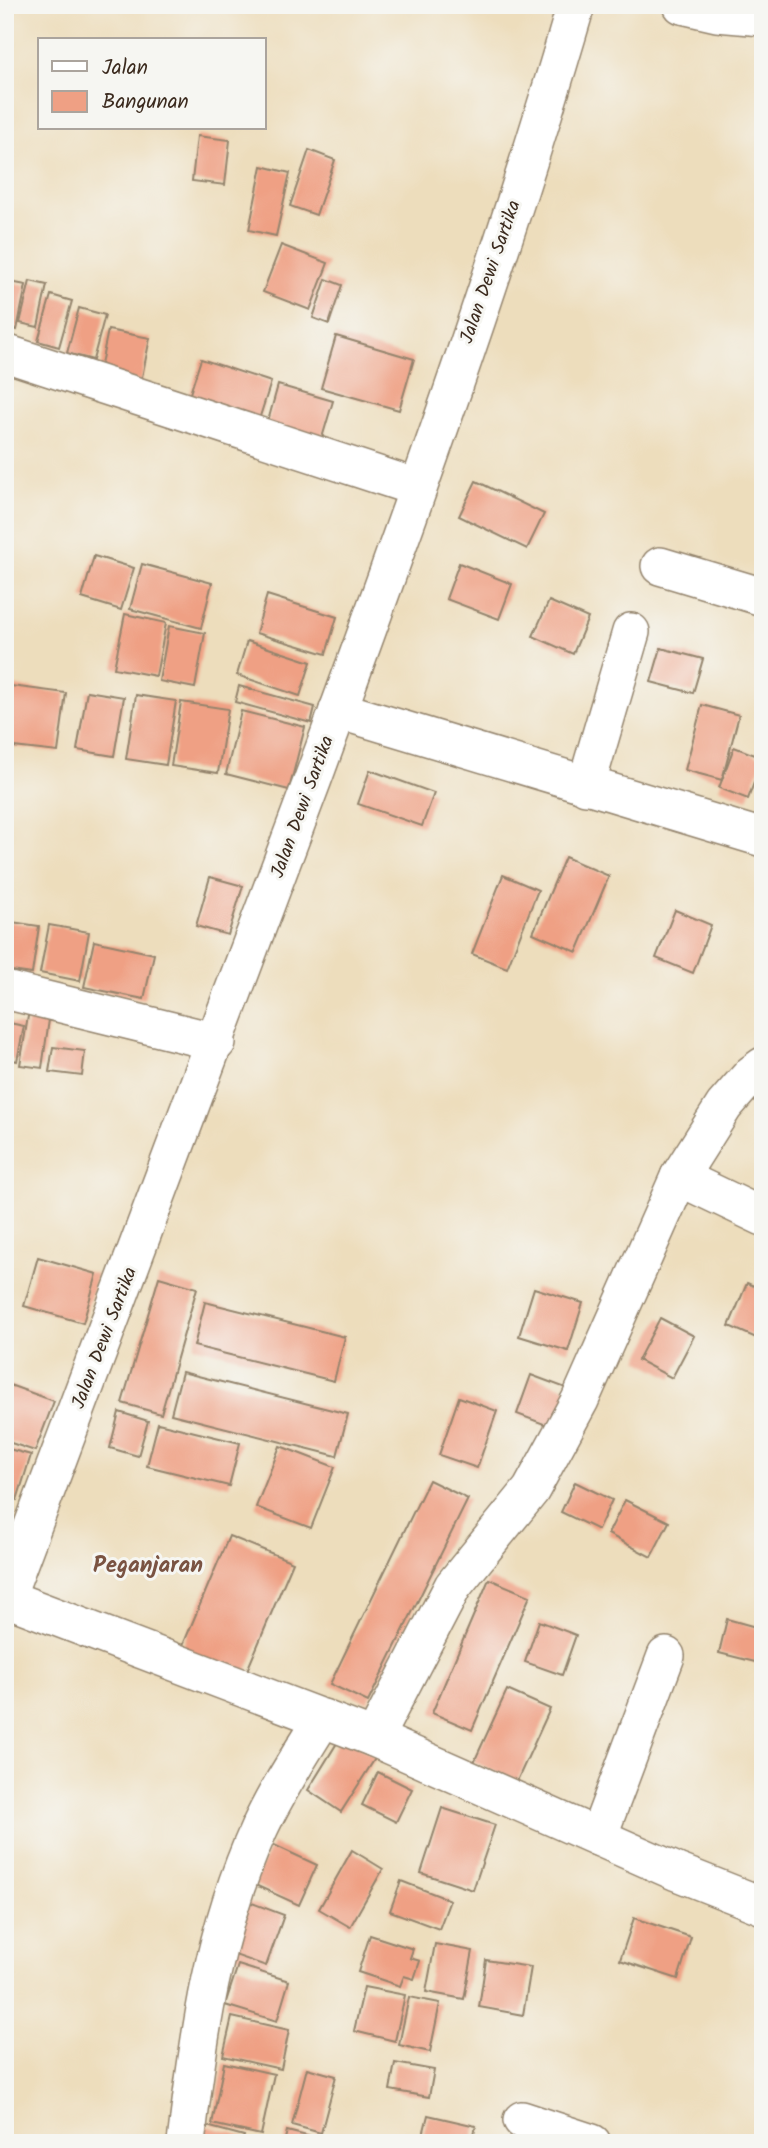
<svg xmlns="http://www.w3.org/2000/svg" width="768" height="2148" viewBox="0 0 768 2148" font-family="Kalam,sans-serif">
<rect width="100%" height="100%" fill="#f6f6f2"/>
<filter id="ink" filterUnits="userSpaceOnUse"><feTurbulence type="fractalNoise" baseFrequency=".0143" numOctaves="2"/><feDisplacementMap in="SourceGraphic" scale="14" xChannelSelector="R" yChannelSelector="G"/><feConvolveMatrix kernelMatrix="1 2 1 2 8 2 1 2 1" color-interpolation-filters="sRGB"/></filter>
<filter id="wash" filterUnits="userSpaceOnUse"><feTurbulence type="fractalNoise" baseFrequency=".00686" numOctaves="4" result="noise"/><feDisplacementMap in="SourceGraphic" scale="28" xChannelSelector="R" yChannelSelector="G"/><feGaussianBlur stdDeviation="1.57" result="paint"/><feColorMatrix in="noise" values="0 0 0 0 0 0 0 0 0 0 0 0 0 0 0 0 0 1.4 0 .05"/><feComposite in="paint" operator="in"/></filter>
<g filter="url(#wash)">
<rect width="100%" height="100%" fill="#edddbc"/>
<g id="blocks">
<g fill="#efa084">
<polygon points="197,136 230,140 225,185 192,181"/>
<polygon points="309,150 335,160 316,215 290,206"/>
<polygon points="262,166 290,173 276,236 249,230"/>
<polygon points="281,245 328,263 310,310 263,292"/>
<polygon points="326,279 342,285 329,324 313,318"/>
<polygon points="5,281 26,285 17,330 5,328"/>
<polygon points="30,281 47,285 38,327 20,323"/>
<polygon points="51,295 72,301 59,347 38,341"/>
<polygon points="79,308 105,315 93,360 67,353"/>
<polygon points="108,330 150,338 141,382 99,374"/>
<polygon points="336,336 414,359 399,410 321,388"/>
<polygon points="201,359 271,382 256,429 186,406"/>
<polygon points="278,385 333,401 319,448 265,432"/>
<polygon points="476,481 544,514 527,549 459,516"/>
<polygon points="94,556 134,568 121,610 82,598"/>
<polygon points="459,563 512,584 499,619 446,599"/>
<polygon points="142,564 212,583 201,628 130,609"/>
<polygon points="267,595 337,617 326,654 256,633"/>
<polygon points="549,601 588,618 573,654 533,636"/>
<polygon points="125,614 166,623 156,676 114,668"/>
<polygon points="169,626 205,633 195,688 159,681"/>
<polygon points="247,641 311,662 300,696 237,675"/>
<polygon points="661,648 703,659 693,693 651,682"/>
<polygon points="11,686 66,693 58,752 5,746"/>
<polygon points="239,686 315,707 311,723 235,702"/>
<polygon points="87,691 124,697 114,756 77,750"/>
<polygon points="136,695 176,701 166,765 126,759"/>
<polygon points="181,702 228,709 218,773 171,766"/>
<polygon points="702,705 739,715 722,780 685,770"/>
<polygon points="241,711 305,727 289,790 226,774"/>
<polygon points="734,747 763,758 748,799 719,788"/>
<polygon points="370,770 434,793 422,826 358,804"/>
<polygon points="565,857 609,876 577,952 533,933"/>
<polygon points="503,875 538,890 507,968 472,954"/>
<polygon points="210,877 243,886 228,935 196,926"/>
<polygon points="675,910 711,925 693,973 656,958"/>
<polygon points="5,921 39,926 32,974 5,970"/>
<polygon points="49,925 89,932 80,981 40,973"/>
<polygon points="94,941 154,954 144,999 84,987"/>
<polygon points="29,1010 50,1013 42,1068 20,1065"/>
<polygon points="5,1022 24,1026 17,1061 5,1058"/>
<polygon points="53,1047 85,1051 82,1076 49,1072"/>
<polygon points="38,1257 97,1274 83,1323 24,1306"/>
<polygon points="159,1277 197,1288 161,1414 122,1403"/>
<polygon points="747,1283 763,1290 763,1341 729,1326"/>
<polygon points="534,1288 583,1303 568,1351 519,1336"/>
<polygon points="205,1302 345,1337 334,1381 194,1346"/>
<polygon points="660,1318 694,1336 672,1378 638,1360"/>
<polygon points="182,1372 348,1414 337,1456 171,1414"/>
<polygon points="531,1375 574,1391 560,1430 517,1414"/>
<polygon points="7,1384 54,1401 35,1451 5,1441"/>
<polygon points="459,1397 497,1411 477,1468 439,1455"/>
<polygon points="119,1412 148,1421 138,1456 110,1448"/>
<polygon points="158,1423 240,1443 229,1486 147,1466"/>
<polygon points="280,1446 335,1467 311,1528 256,1507"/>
<polygon points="5,1448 31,1455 17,1500 5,1496"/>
<polygon points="429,1480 468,1499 368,1702 330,1684"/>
<polygon points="575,1482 612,1500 598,1530 561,1512"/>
<polygon points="625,1500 669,1522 651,1557 608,1534"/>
<polygon points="229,1536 293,1562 243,1680 180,1652"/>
<polygon points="489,1579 530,1596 472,1730 432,1713"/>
<polygon points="727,1619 763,1629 763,1664 719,1653"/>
<polygon points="539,1621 576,1635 562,1675 525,1662"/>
<polygon points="507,1690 550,1709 517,1781 474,1762"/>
<polygon points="342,1735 376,1757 341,1812 308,1790"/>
<polygon points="378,1772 412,1789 396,1822 362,1805"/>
<polygon points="442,1808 495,1825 473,1890 421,1873"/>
<polygon points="272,1844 317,1865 299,1905 253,1884"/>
<polygon points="352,1850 383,1869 350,1927 319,1909"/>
<polygon points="401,1881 450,1900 439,1929 390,1911"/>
<polygon points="244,1900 284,1915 266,1966 226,1952"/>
<polygon points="634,1918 691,1937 678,1979 620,1960"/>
<polygon points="370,1935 413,1949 410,1958 420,1961 414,1979 404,1976 400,1986 358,1972"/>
<polygon points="435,1944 473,1951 464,1999 426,1992"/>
<polygon points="486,1960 531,1967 523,2015 479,2007"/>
<polygon points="238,1965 289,1981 277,2021 225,2005"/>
<polygon points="364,1987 405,1995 395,2041 354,2031"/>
<polygon points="409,1997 440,2003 430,2052 399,2045"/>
<polygon points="232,2017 289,2030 281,2069 223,2056"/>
<polygon points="224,2063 274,2074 261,2135 212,2124"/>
<polygon points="395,2063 434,2070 429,2097 390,2090"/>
<polygon points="307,2068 336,2076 321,2133 292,2125"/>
<polygon points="428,2115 476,2126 472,2143 421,2143"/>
<polygon points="203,2125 244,2136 242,2143 199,2143"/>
<polygon points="287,2131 315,2138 314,2143 284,2143"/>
</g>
</g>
</g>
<g filter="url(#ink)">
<use href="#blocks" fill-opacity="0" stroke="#94846d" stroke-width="2"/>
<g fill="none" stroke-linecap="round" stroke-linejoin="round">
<g stroke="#94846d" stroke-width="40">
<g id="street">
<polyline points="682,5 717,13 763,17"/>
<polyline points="5,353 418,488"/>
<polyline points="660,566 763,597"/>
<polyline points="338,710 763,838"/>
<polyline points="586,786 631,632"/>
<polyline points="5,990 217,1042"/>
<polyline points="679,1177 763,1217"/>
<polyline points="6,1598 374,1738 677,1872 763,1906"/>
<path d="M5 1600C110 1327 212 1053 313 779 407 523 500 267 576 5"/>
<polyline points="374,1738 453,1586 531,1490 580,1400 679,1177 724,1106 752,1074 763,1066"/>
<polyline points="598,1837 666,1656"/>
<polyline points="522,2120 592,2143"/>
<path d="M186 2143C199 2033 213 1930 259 1829 277 1790 301 1754 323 1718"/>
</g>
</g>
<use href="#street" stroke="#fff" stroke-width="37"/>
</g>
</g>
<g text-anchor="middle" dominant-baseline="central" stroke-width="6" stroke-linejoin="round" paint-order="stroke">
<g font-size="19" fill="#3b2a1e" stroke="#f6f6f2">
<text transform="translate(491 272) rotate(-71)">Jalan Dewi Sartika</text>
<text transform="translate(303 807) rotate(-70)">Jalan Dewi Sartika</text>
<text transform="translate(105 1338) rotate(-69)">Jalan Dewi Sartika</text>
</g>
<g font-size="23" font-weight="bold" fill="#7a5342" stroke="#f6f6f2">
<text x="148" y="1566">Peganjaran</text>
</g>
</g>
<rect width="768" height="2148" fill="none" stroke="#f6f6f2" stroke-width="28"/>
<rect x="38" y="38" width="228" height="91" fill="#f6f6f2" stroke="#aba49d" stroke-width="2"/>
<rect x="52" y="61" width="35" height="10" fill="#ffffff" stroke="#aba49d" stroke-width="2"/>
<text x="102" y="74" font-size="21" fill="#3b2a1e">Jalan</text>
<rect x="52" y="91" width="35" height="21" fill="#efa084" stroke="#aba49d" stroke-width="2"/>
<text x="102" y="108" font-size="21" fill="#3b2a1e">Bangunan</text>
</svg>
